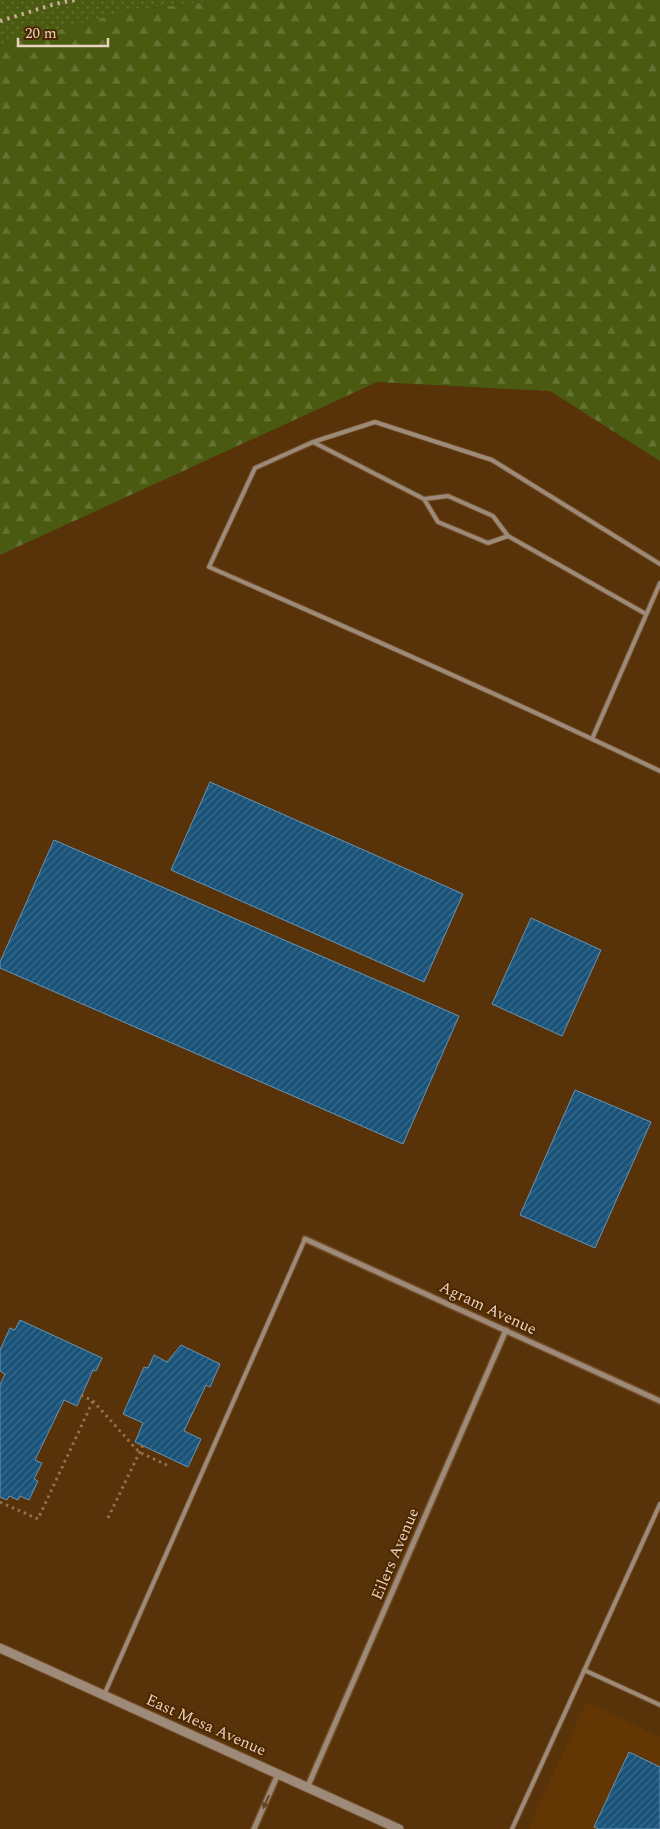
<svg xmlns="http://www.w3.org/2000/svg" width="660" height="1829" viewBox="0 0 660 1829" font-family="Spectral,serif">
<defs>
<pattern id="grass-dots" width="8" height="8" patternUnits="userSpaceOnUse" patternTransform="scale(1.25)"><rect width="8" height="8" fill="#4a5b11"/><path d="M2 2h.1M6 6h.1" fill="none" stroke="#647232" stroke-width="1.8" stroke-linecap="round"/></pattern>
<pattern id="forest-firs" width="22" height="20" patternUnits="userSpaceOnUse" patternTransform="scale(1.25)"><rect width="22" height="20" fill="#4a5b11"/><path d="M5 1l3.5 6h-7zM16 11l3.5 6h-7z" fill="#647232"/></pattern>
<pattern id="building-hatch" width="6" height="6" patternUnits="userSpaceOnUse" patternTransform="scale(1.25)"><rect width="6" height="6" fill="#1a5379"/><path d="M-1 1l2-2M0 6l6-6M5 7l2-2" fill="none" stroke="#3b6b8a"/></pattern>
</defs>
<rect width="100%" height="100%" fill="#583209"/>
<polygon fill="#623704" points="586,1702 660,1737 660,1829 528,1829"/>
<polygon fill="url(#grass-dots)" points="0,0 230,0 131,10 0,46"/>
<polygon fill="url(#forest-firs)" points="230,0 660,0 660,461 550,391 377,382 0,555 0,46 131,10"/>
<g fill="url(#building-hatch)" stroke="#6595b9">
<polygon points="210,782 463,894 424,982 171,870"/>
<polygon points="54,840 459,1016 403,1144 0,968 0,962"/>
<polygon points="531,918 601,950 562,1036 492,1004"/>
<polygon points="575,1090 651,1122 595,1248 520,1215"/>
<polygon points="20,1320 102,1358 96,1371 93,1370 77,1406 64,1400 35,1460 42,1463 34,1479 38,1481 29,1500 20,1496 18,1500 9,1496 7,1500 0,1497 0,1385 5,1374 0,1371 0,1350 10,1328 15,1330"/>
<polygon points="181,1345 220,1364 210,1387 206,1385 184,1431 201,1439 188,1467 135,1442 143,1423 123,1414 144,1367 148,1368 154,1355 167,1362"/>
<polygon points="629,1752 660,1767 660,1829 599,1829 594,1827"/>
</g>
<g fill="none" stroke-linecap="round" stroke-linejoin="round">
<g stroke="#724f2a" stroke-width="6">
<g id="service">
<polyline points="313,442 424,499"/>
<polyline points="508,536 488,543 438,522 424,499 448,496 493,516 508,536 646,614"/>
<path d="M660 564 492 460 375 422 313 442 255 468 209 567C360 633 511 700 660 771"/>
<polyline points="592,739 660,583"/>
<polyline points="584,1670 660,1705"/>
<polyline points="104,1695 305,1239"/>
<polyline points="512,1829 660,1504"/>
</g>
</g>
<g stroke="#724f2a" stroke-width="8">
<g id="minor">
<polyline points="305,1239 660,1401"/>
<polyline points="307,1788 506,1330"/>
<polyline points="254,1829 278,1774"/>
</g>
</g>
<g stroke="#724f2a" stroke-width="11">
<polyline id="tertiary" points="0,1648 399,1829"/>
</g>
<g stroke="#927150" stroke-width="3" stroke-dasharray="2.5 4" stroke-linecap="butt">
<polyline points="81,1395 93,1401 139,1452 169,1466"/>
<polyline points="0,1502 38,1519 93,1401"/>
<polyline points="108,1518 143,1445"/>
</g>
<use href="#service" stroke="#9d8a79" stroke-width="4"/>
<use href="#minor" stroke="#9d8a79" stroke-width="5"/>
<use href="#tertiary" stroke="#9d8a79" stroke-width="9"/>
<polyline stroke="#c8ad94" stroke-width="4" stroke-dasharray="2.5 5" stroke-linecap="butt" points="0,21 55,4 75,0"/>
</g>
<defs><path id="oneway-solid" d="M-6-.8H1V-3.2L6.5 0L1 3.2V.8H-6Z" transform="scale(1.25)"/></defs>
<use fill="#644524" href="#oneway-solid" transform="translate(266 1802) rotate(114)"/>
<g text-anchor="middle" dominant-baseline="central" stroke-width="4" stroke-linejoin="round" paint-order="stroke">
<g font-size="16" fill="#ead2be" stroke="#4c2800">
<text transform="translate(488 1308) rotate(25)">Agram Avenue</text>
<text transform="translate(395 1554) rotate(-67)">Eilers Avenue</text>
<text transform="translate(206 1725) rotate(24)">East Mesa Avenue</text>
</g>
</g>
<path d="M18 38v8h90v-8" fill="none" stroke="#ead2be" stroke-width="2.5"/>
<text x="25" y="38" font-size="15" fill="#ead2be" stroke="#4c2800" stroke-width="4" paint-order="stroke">20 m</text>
</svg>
